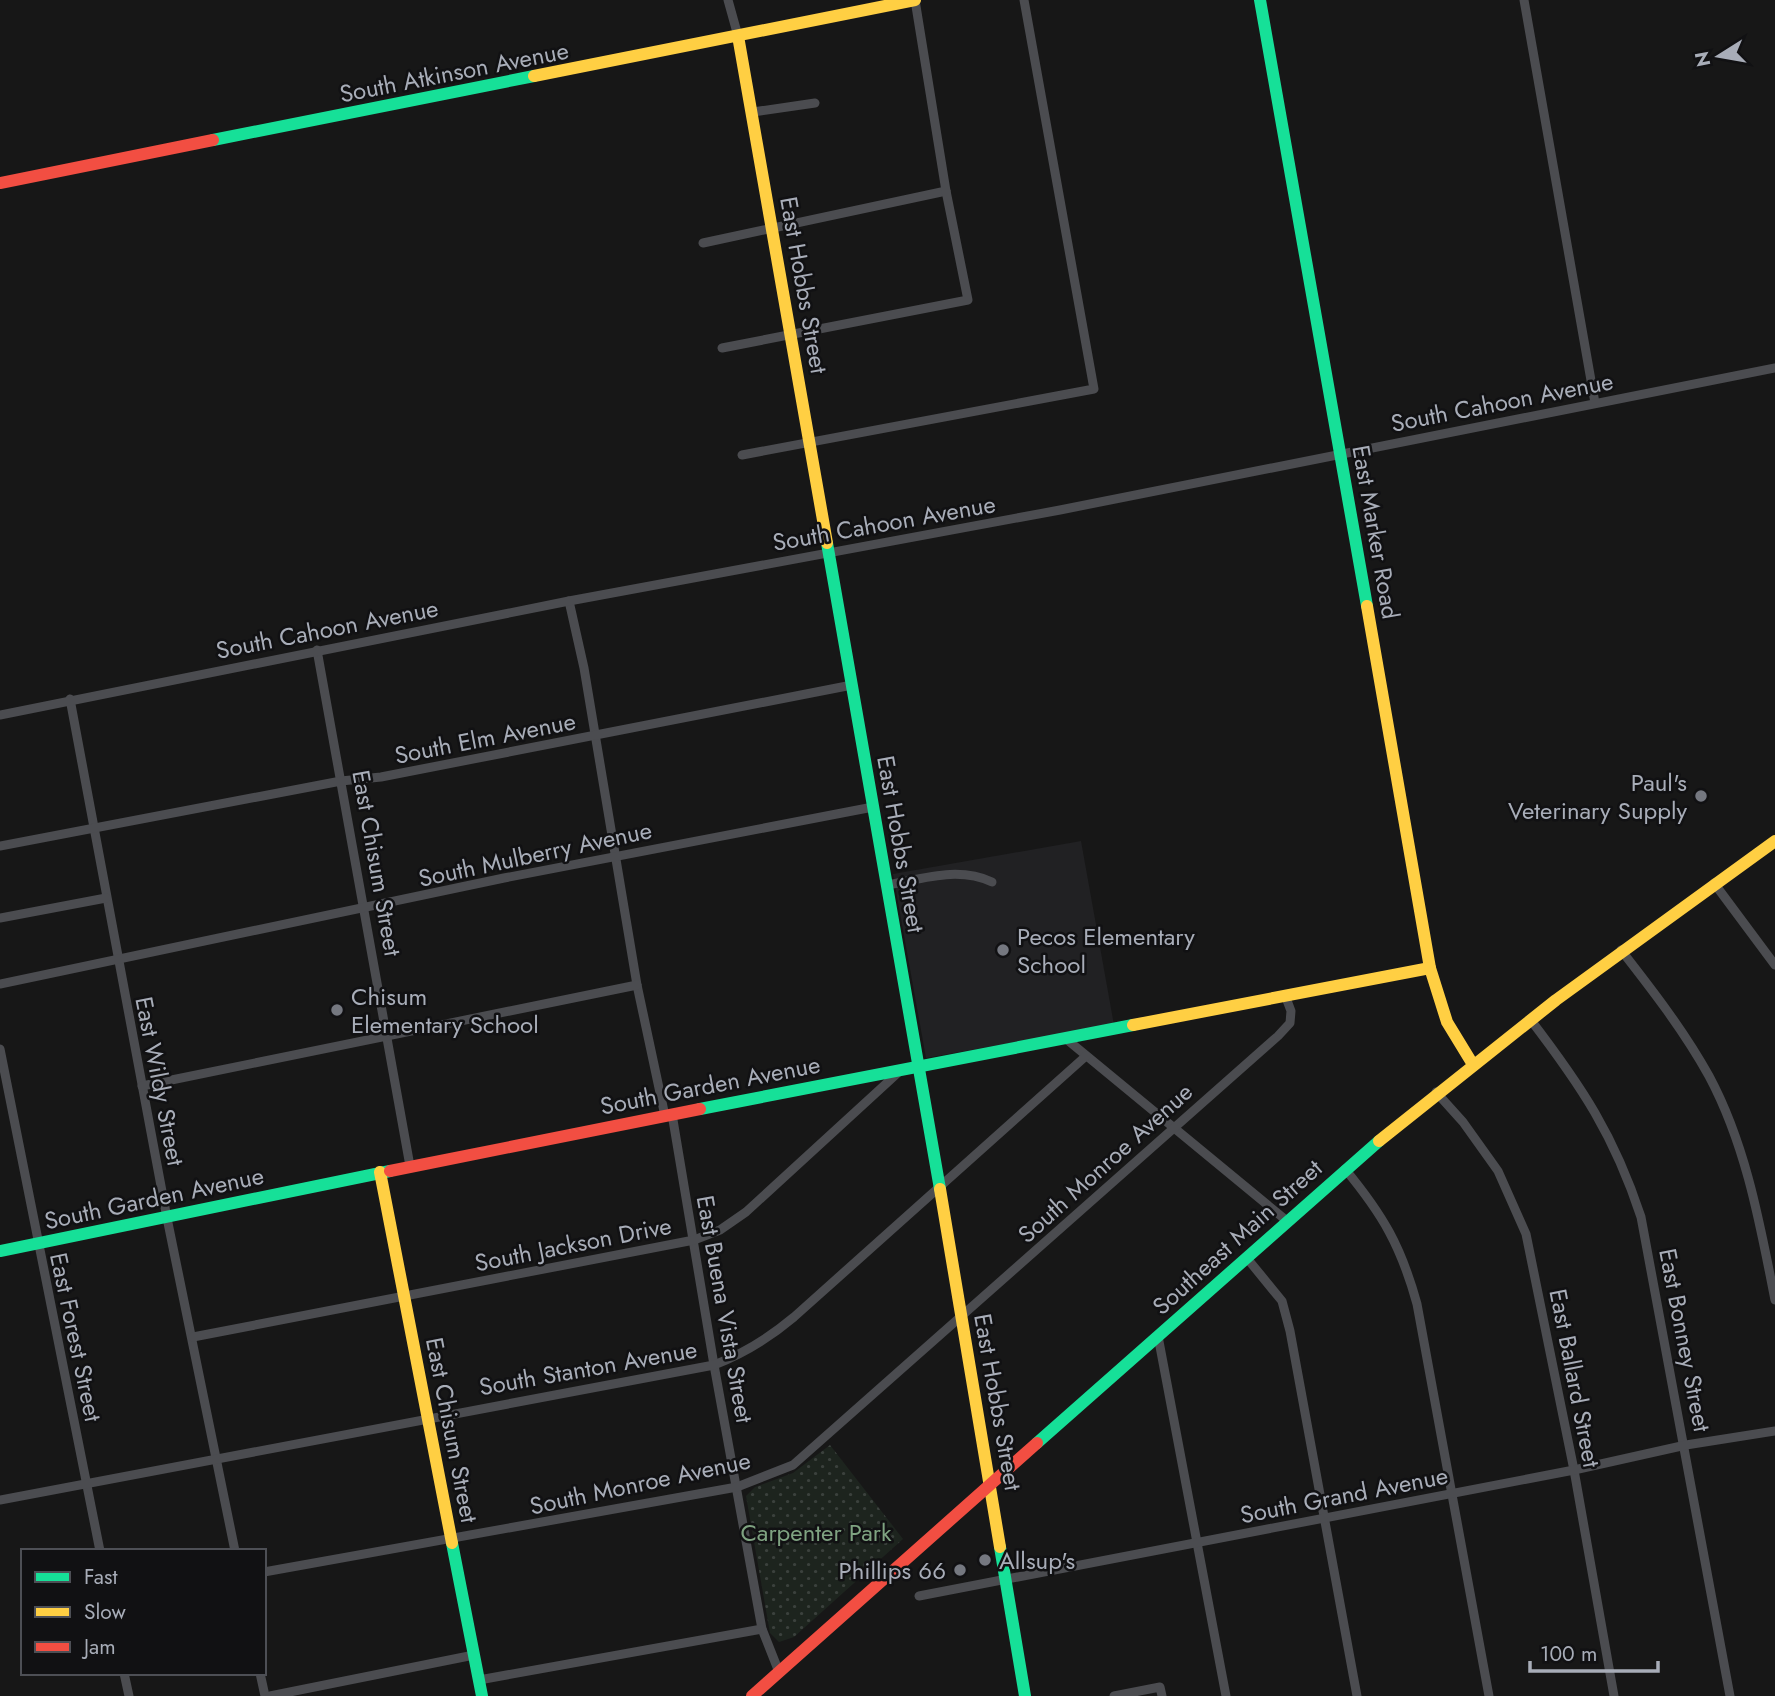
<svg xmlns="http://www.w3.org/2000/svg" width="1775" height="1696" viewBox="0 0 1775 1696" font-family="Jost,sans-serif">
<defs>
<pattern id="park-dots" width="8" height="8" patternUnits="userSpaceOnUse" patternTransform="scale(1.75)"><rect width="8" height="8" fill="#1d241e"/><path d="M2 2h.1M6 6h.1" fill="none" stroke="#3b413d" stroke-width="1.8" stroke-linecap="round"/></pattern>
</defs>
<rect width="100%" height="100%" fill="#171717"/>
<polygon fill="#212123" points="1081,841 1114,1025 926,1058 893,874"/>
<polygon fill="url(#park-dots)" points="830,1445 903,1539 794,1637 779,1642 770,1633 746,1496 755,1487 793,1473"/>
<g fill="none" stroke-linecap="round" stroke-linejoin="round">
<g stroke="#4b4c50" stroke-width="9">
<polyline points="728,0 738,36"/>
<polyline points="1524,0 1595,403"/>
<polyline points="753,112 815,103"/>
<polyline points="703,243 946,191"/>
<polyline points="722,348 968,300 946,191 915,0"/>
<polyline points="742,455 1094,389 1024,0"/>
<polyline points="569,601 584,668 637,985 665,1116"/>
<polyline points="317,650 410,1166"/>
<polyline points="70,699 167,1218 235,1551"/>
<polyline points="0,715 569,601 1060,510 1775,368"/>
<polyline points="0,846 341,781 381,777 852,685"/>
<polyline points="1714,883 1775,965"/>
<path d="M887 885C922 879 958 866 992 882"/>
<polyline points="0,918 106,898"/>
<path d="M1621 950C1653 991 1684 1031 1709 1076 1746 1145 1760 1224 1775 1300"/>
<polyline points="0,984 504,878 873,807"/>
<path d="M1530 1019C1582 1087 1614 1135 1641 1217L1730 1696"/>
<polyline points="1065,1038 1287,1221"/>
<polyline points="0,1049 100,1551"/>
<polyline points="142,1086 637,985"/>
<polyline points="1436,1092 1463,1122 1498,1171 1526,1234 1574,1470 1614,1696"/>
<polyline points="672,1114 714,1365 762,1629 779,1672"/>
<path d="M1345 1169C1383 1215 1401 1246 1417 1304L1489 1696"/>
<polyline points="1246,1257 1282,1301 1290,1331 1357,1696"/>
<polyline points="1158,1336 1226,1696"/>
<polyline points="193,1337 694,1240 720,1230 746,1212 901,1070"/>
<path d="M0 1500 714 1365C745 1353 769 1338 794 1317L1086 1056"/>
<polyline points="264,1572 737,1487 793,1465 1278,1036 1290,1023 1291,1011 1285,995"/>
<polyline points="919,1596 1574,1470 1686,1445 1775,1431"/>
<polyline points="124,1673 129,1696"/>
<polyline points="260,1673 265,1696"/>
<polyline points="479,1680 762,1629"/>
<polyline points="270,1696 474,1655"/>
<polyline points="1114,1696 1160,1687 1162,1696"/>
</g>
<g stroke="#16e098" stroke-width="12">
<polyline points="1260,0 1367,606"/>
<polyline points="213,140 534,76"/>
<polyline points="827,543 940,1189"/>
<polyline points="700,1109 1133,1025"/>
<polyline points="0,1251 390,1171"/>
<polyline points="1037,1443 1379,1141"/>
<polyline points="452,1543 482,1696"/>
<polyline points="1000,1547 1025,1696"/>
</g>
<g stroke="#ffcf43" stroke-width="12">
<polyline points="738,36 827,543"/>
<polyline points="534,76 915,0"/>
<polyline points="1367,606 1430,968 1447,1022 1472,1063"/>
<polyline points="1133,1025 1430,968"/>
<polyline points="1379,1141 1556,1000 1775,841"/>
<polyline points="380,1172 452,1543"/>
<polyline points="940,1189 1000,1547"/>
</g>
<g stroke="#f24e42" stroke-width="12">
<polyline points="0,183 213,140"/>
<polyline points="390,1171 700,1109"/>
<polyline points="752,1696 1037,1443"/>
</g>
</g>
<g fill="#757880" stroke="#111113" stroke-width="2.5">
<circle cx="1701" cy="796" r="7"/>
<circle cx="1003" cy="950" r="7"/>
<circle cx="337" cy="1010" r="7"/>
<circle cx="985" cy="1560" r="7"/>
<circle cx="960" cy="1570" r="7"/>
</g>
<g text-anchor="middle" dominant-baseline="central" stroke-width="5" stroke-linejoin="round" paint-order="stroke">
<g font-size="24" fill="#a8adb8" stroke="#111113">
<text transform="translate(454 72) rotate(-11)">South Atkinson Avenue</text>
<text transform="translate(804 285) rotate(80)">East Hobbs Street</text>
<text transform="translate(1502 402) rotate(-11)">South Cahoon Avenue</text>
<text transform="translate(884 523) rotate(-10)">South Cahoon Avenue</text>
<text transform="translate(1376 532) rotate(80)">East Marker Road</text>
<text transform="translate(327 629) rotate(-11)">South Cahoon Avenue</text>
<text transform="translate(485 738) rotate(-11)">South Elm Avenue</text>
<text transform="translate(901 844) rotate(80)">East Hobbs Street</text>
<text transform="translate(535 854) rotate(-12)">South Mulberry Avenue</text>
<text transform="translate(377 863) rotate(80)">East Chisum Street</text>
<text transform="translate(160 1081) rotate(79)">East Wildy Street</text>
<text transform="translate(710 1085) rotate(-11)">South Garden Avenue</text>
<text transform="translate(1105 1163) rotate(-42)">South Monroe Avenue</text>
<text transform="translate(154 1198) rotate(-12)">South Garden Avenue</text>
<text transform="translate(1237 1237) rotate(-42)">Southeast Main Street</text>
<text transform="translate(573 1244) rotate(-11)">South Jackson Drive</text>
<text transform="translate(725 1309) rotate(80)">East Buena Vista Street</text>
<text transform="translate(76 1337) rotate(78)">East Forest Street</text>
<text transform="translate(1685 1340) rotate(79)">East Bonney Street</text>
<text transform="translate(588 1368) rotate(-10)">South Stanton Avenue</text>
<text transform="translate(1575 1378) rotate(79)">East Ballard Street</text>
<text transform="translate(998 1402) rotate(80)">East Hobbs Street</text>
<text transform="translate(452 1430) rotate(79)">East Chisum Street</text>
<text transform="translate(640 1483) rotate(-12)">South Monroe Avenue</text>
<text transform="translate(1344 1495) rotate(-11)">South Grand Avenue</text>
</g>
<g font-size="24" fill="#a8adb8" stroke="#111113" text-anchor="start">
<text x="1687" y="782" text-anchor="end">Paul's<tspan x="1687" dy="28">Veterinary Supply</tspan></text>
<text x="1017" y="936">Pecos Elementary<tspan x="1017" dy="28">School</tspan></text>
<text x="351" y="996">Chisum<tspan x="351" dy="28">Elementary School</tspan></text>
<text x="999" y="1560">Allsup's</text>
<text x="946" y="1570" text-anchor="end">Phillips 66</text>
</g>
<g font-size="24" fill="#7fa381" stroke="#111113">
<text x="816" y="1532">Carpenter Park</text>
</g>
</g>
<rect x="21" y="1549" width="245" height="126" fill="#111113" stroke="#4d4f55" stroke-width="2"/>
<rect x="35" y="1572" width="35" height="10" fill="#16e098" stroke="#4d4f55" stroke-width="2"/>
<text x="84" y="1584" font-size="21" fill="#a8adb8">Fast</text>
<rect x="35" y="1607" width="35" height="10" fill="#ffcf43" stroke="#4d4f55" stroke-width="2"/>
<text x="84" y="1619" font-size="21" fill="#a8adb8">Slow</text>
<rect x="35" y="1642" width="35" height="10" fill="#f24e42" stroke="#4d4f55" stroke-width="2"/>
<text x="84" y="1654" font-size="21" fill="#a8adb8">Jam</text>
<g transform="translate(1719 56) rotate(259)" stroke="#111113" stroke-width="5" paint-order="stroke">
<path d="M0-5L12 26L0 18L-12 26Z" fill="#a8adb8"/>
<text y="-10" font-size="19" font-weight="bold" text-anchor="middle" fill="#a8adb8">N</text>
</g>
<path d="M1530 1661v10h128v-10" fill="none" stroke="#a8adb8" stroke-width="3.5"/>
<text x="1540" y="1661" font-size="21" fill="#a8adb8" stroke="#111113" stroke-width="5" paint-order="stroke">100 m</text>
</svg>
